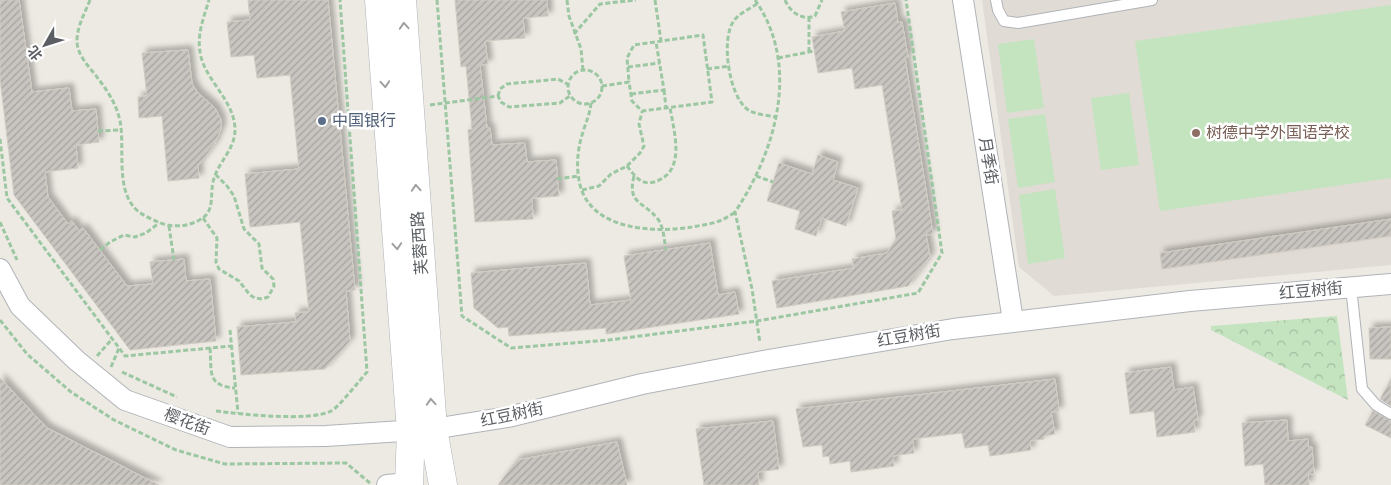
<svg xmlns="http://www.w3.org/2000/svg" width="1391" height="485" viewBox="0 0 1391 485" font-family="'Source Sans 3','Noto Sans SC',sans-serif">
<defs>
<pattern id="park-crowns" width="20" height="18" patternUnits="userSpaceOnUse" patternTransform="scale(1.25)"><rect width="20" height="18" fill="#c4e4c0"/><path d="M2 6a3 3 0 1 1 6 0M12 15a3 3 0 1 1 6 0" fill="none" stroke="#a2bca0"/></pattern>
<pattern id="building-hatch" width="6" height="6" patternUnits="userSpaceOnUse" patternTransform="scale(1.25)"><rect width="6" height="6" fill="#c8c5c0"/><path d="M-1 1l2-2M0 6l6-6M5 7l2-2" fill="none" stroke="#a5a3a0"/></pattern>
<filter id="shadow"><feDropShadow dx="4.5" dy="-4.5" stdDeviation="2.5" flood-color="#0004"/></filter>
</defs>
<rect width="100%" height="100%" fill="#edeae3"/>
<polygon fill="#e0dbd4" points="982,0 1391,0 1391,265 1054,296 1019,267"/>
<polygon fill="url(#park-crowns)" points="1337,316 1348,400 1211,330 1211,326"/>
<g fill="#c4e4c0">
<polygon points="1391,5 1391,178 1160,211 1135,41"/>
<polygon points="1034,39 1044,108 1007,113 998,44"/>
<polygon points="1129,93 1139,165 1101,170 1091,98"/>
<polygon points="1045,114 1055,182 1018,188 1008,119"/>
<polygon points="1055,189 1065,258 1028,264 1019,195"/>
</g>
<g fill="url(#building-hatch)" stroke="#d1cbc1" filter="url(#shadow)">
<polygon points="0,0 19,0 32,92 69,88 72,111 96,109 99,142 76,145 78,168 45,172 48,197 68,224 72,221 79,231 83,228 127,286 153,284 150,262 184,259 186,281 210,279 216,341 130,350 14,195 0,79"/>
<polygon points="248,0 328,0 355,290 346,291 350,341 325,369 241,375 237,327 296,322 295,313 309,312 300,222 250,227 245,174 299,169 290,75 257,78 254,55 231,57 227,22 250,20"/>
<polygon points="455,0 547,0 548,16 523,18 525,38 485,41 488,64 480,65 487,128 490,128 492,145 525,143 527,162 556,160 559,196 532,198 533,219 475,222 468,130 472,129 466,66 461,67"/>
<polygon points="895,3 898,23 902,22 908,57 905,58 933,234 926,235 930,256 908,286 777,308 772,281 854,268 852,259 887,253 896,239 892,211 902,210 882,85 855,89 852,68 818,73 812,37 845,31 841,12"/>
<polygon points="188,50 192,83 197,92 215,108 221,120 221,129 214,145 198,166 199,178 168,181 162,116 139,118 138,97 147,96 142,53"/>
<polygon points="818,155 838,162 833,180 858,188 846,226 822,218 816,236 795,229 800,211 767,201 779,163 812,174"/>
<polygon points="1391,219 1391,236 1162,269 1160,253"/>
<polygon points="710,243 718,295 735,292 739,314 606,334 606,328 509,336 508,327 498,328 474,308 471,273 586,263 590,305 631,300 624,256"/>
<polygon points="1391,327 1391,359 1370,359 1369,328"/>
<polygon points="1171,367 1174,390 1193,387 1198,420 1194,420 1195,432 1157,437 1154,411 1130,414 1125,373"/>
<polygon points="0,378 47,428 159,485 0,485"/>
<polygon points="1055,379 1059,411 1051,412 1055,434 1044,436 1044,439 1030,441 1031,450 990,456 988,445 965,448 962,433 913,439 914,453 893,456 894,466 851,472 850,461 830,464 829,456 823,457 822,445 803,447 796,409"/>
<polygon points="1391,379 1391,406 1380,399"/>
<polygon points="1373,411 1391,421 1391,438 1365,425"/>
<polygon points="1287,420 1288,441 1308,439 1308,447 1312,447 1314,474 1308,474 1309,485 1265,485 1263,464 1245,466 1242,423"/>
<polygon points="773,421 779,469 758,472 759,485 704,485 696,429"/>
<polygon points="617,442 627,485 498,485 517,460"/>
</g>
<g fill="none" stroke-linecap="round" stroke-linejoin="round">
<g stroke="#b0b4b8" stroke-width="12">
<g id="lane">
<polyline points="996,0 998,10 1004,21 1018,23 1152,0"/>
<polyline points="1351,287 1362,389 1376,405 1391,414"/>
</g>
</g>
<g stroke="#b0b4b8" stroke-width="22">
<g id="street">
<polyline points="963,0 1013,321"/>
<polyline points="0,269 20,306 76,360 125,400 230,437 326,436 433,429 508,417 642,384 763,361 953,329 1190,301 1391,284"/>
<polyline points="387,485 409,483"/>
</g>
</g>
<g stroke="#afb3b7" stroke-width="29">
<g id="secondary">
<polyline points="379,0 411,431 409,485"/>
<polyline points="402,0 433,429 443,485"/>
</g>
</g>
<g stroke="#9bc7a2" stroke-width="3" stroke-dasharray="5 2.5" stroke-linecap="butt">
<path d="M90 0C85 13 78 24 77 39 76 56 91 68 100 81 109 93 117 106 120 121 125 146 116 185 133 206 138 213 149 218 158 222 171 228 189 227 201 219 215 211 210 195 213 182 217 163 235 150 235 130 235 100 204 80 200 52 197 33 204 17 209 0"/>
<polyline points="437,0 462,316 511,348 609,340 757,321 918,293 942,253 906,0"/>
<polyline points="567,0 569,16 581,49 583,71"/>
<polyline points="655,0 661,41"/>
<path d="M755 0C801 65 776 151 735 212L752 289 760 343"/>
<path d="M785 0C790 12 802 21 815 16L822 0"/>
<path d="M757 4C749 9 738 14 733 22 721 41 729 95 747 109 755 115 767 115 776 117"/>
<polyline points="574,34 600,4 636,0"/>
<polyline points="809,52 809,18"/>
<polyline points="778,58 814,51"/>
<polyline points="628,67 660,63"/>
<polyline points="707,69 730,66"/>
<circle cx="585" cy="87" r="17"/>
<polyline points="602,86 629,82 632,101 642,111 712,102 703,35 634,45 627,58 629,82"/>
<polyline points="664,90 666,108"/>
<polyline points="631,94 664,90 656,42"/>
<polyline points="498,96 500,89 507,84 558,79 569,85"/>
<path d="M591 103C590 114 586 122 583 132 577 150 576 168 580 185 592 231 655 233 692 227 702 225 713 224 722 220 726 218 731 215 735 212"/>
<polyline points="430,105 498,96 501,102 509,107 560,103 571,95"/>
<polyline points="98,131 120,130"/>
<polyline points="0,139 7,198 125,356 232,346"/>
<path d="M627 166C634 175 641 186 654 182 687 172 674 133 670 107"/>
<path d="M634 176C627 204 643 201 657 218 664 226 664 240 666 250"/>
<polyline points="756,176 773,182"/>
<polyline points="557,179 579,176"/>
<polyline points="582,190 599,186 611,174 627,166 640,153 644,146 639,124 642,112"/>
<polyline points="203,218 217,238 216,262 219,269 239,281 250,295 255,298 262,299 268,297 274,286 273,279 262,268 259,244 244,229 234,196 227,186 216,175"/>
<polyline points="0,222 17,260"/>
<polyline points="169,226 174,260"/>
<polyline points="100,250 110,242 124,235 135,237 146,233 159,223"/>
<polyline points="0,320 27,354 71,392 114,420 176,450 225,464 346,463 370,483"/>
<polyline points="230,330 238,413"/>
<path d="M210 348C212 371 206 386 235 388"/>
<polyline points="97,356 112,339"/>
<polyline points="111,367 119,348"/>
<polyline points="122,372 177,397"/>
<path d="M216 411C240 414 310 422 331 411 338 408 360 380 367 372L340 0"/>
</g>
<use href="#lane" stroke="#fff" stroke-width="10"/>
<use href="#street" stroke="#fff" stroke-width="20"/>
<use href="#secondary" stroke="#fff" stroke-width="28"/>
</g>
<defs><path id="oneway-chevron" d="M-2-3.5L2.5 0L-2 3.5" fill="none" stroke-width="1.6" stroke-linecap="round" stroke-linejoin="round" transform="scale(1.25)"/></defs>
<g stroke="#9d9fa1">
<use href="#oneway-chevron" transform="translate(404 26) rotate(-94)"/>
<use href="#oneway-chevron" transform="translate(385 84) rotate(86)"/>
<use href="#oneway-chevron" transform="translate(416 188) rotate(-94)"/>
<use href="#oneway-chevron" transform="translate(397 246) rotate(86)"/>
<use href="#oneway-chevron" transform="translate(431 402) rotate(-94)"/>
</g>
<circle fill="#5c6f8a" stroke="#fff" stroke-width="2" cx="322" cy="121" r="5"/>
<circle fill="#8d6e63" stroke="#fff" stroke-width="2" cx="1196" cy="133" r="5"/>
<g text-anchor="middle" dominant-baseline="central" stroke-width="5" stroke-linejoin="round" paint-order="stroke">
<g font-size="16" fill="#4e5e75" stroke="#fff" text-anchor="start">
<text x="332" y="121">中国银行</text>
</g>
<g font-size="16" fill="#785e54" stroke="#fff" text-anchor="start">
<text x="1206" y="133">树德中学外国语学校</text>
</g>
<g font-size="16" fill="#5b5f63" stroke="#fff">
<text transform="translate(988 161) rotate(81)">月季街</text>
<text transform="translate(420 243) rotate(-94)">芙蓉西路</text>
<text transform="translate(1311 291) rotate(-5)">红豆树街</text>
<text transform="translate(909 336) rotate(-10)">红豆树街</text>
<text transform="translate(512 415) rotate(-12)">红豆树街</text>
<text transform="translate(187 422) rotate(20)">樱花街</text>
</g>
</g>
<g transform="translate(45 45) rotate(231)" stroke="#ffffff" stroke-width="4" paint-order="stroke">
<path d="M0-4L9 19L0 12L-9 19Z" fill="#5b5f63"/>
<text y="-8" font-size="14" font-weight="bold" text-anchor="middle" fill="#5b5f63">北</text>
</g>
</svg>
